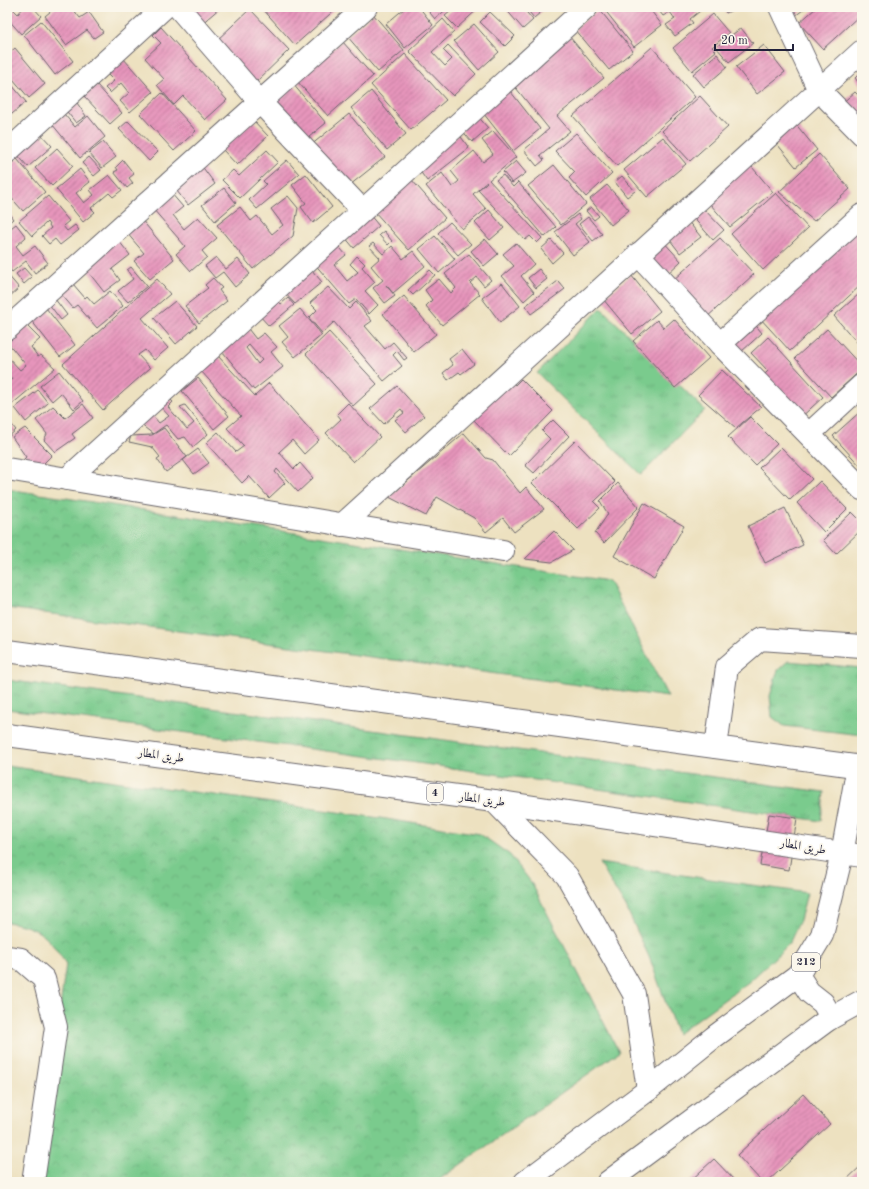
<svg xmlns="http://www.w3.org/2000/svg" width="869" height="1189" viewBox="0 0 869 1189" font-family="'Old Standard TT',Amiri,serif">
<defs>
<pattern id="grass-tufts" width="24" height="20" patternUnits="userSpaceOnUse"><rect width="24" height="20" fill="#7acb8d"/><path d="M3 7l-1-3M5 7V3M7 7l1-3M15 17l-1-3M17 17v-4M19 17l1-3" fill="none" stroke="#69ae7b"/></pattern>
<pattern id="park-crowns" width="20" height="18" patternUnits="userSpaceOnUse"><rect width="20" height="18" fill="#7acb8d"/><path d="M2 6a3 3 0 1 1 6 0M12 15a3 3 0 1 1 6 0" fill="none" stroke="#69ae7b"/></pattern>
<pattern id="building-hatch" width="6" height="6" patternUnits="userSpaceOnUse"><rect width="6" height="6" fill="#e694bb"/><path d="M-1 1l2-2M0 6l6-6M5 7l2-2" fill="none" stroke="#ba7899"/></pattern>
</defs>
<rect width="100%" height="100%" fill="#fbf7ec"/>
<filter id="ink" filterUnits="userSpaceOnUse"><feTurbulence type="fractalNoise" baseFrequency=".025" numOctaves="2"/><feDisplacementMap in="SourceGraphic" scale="8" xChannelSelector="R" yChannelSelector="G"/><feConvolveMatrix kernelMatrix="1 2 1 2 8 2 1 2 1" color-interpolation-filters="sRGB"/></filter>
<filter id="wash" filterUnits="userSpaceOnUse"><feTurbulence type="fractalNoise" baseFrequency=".012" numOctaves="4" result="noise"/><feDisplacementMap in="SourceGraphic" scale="16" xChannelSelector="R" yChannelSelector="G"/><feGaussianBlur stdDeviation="0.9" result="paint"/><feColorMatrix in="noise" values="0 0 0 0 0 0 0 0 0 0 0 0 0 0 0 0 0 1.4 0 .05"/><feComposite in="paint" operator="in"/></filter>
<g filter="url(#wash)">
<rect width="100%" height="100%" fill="#ede1c0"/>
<g fill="url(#grass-tufts)" stroke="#4e7664">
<polygon points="601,308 705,410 641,475 537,373"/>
<polygon points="788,661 862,668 862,735 784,726 772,717 770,696 778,670"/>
<polygon points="7,680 824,792 821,821 417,763 7,709"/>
<polygon points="599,863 807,893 800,920 789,944 750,981 677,1034 650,959 626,907"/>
</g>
<g fill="url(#park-crowns)" stroke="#4e7664">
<polygon points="7,489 609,581 668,697 7,608"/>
<path d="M7 766 380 818 480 834 510 855 531 882 619 1052 436 1182H36L66 964C48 937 41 927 7 922Z"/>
</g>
<g id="blocks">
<g fill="url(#building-hatch)" fill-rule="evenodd">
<polygon points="7,7 11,7 18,14 24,7 33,7 41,16 21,34 7,18"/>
<polygon points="56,7 76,7 73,9 80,18 89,12 103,32 94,38 87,30 66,45 45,16"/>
<polygon points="185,7 221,7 200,25"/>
<polygon points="261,7 338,7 295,45"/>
<polygon points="406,7 419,7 433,25 405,48 386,24"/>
<polygon points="425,7 449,7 435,19"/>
<polygon points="456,7 480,7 457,28 445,16"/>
<polygon points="504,7 522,7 533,20 523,29"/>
<polygon points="525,7 547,7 534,18"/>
<polygon points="607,7 648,7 662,25 634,47 604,9"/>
<polygon points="656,7 705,7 690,19 693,23 675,36 666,25 675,19 670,12 663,16"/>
<polygon points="723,7 739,7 726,13"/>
<polygon points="788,7 807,7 795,16"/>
<polygon points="817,7 855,7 861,14 823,49 799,23"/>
<polygon points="250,9 289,50 255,83 216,41"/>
<polygon points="599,9 633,51 609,70 575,29"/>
<polygon points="490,12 515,36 505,46 480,22"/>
<polygon points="373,14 404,50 378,72 347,36"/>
<polygon points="713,14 729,33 712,47 716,51 692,71 673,48"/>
<polygon points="443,19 454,32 432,52 445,66 452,59 443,50 448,45 476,74 453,96 409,51"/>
<polygon points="41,21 73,61 55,75 24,35"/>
<polygon points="474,24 499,52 479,70 454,41"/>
<polygon points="161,27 227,100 205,120 183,96 174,105 157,85 164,79 145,58 161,43 153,35"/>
<polygon points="741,28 753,43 729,62 716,47"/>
<polygon points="569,36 604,78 557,116 570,131 540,155 544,160 537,166 524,150 549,129 512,83"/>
<polygon points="342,41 373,76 328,116 297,81"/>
<polygon points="764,45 785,72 757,94 736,67"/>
<polygon points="652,47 695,97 617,166 573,116"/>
<polygon points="15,48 45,84 29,98 7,72 7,55"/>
<polygon points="405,54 446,100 411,130 371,85"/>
<polygon points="717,54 727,67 704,87 693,74"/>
<polygon points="123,58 153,92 130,112 120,101 129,93 121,83 110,93 105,88 114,81 106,73"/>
<polygon points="862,71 862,87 855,78"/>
<polygon points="7,79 26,102 12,114 7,107"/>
<polygon points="292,83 326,123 303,142 269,102"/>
<polygon points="97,85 122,113 110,124 84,96"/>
<polygon points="507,87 540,129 513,151 480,109"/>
<polygon points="371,91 406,134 387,150 351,108"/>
<polygon points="855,92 862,99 862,128 841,104"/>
<polygon points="162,93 196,131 174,151 140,114"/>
<polygon points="700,96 728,127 690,161 662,131"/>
<polygon points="75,100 86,116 76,123 64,108"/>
<polygon points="64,114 75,127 88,116 105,137 80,158 52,124"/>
<polygon points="349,114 385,157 345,189 310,146"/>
<polygon points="476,114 488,128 472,142 460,128"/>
<polygon points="253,120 268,136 237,165 222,149"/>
<polygon points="128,121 158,152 149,161 119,129"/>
<polygon points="794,122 817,150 796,167 773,139"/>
<polygon points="493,131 516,157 489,180 542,238 537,243 530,236 525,240 478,190 487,182 473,194 486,209 462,229 426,186 442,173 452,187 459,181 451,171 474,151 483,162 493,154 482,140"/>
<polygon points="39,132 52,146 28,167 16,153"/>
<polygon points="576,133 612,173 586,197 569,178 575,172 555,151"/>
<polygon points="459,134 469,148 427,181 417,167"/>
<polygon points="663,137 686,164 647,197 624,170"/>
<polygon points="103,142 116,157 102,168 89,153"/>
<polygon points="57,148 73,166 52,186 35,168"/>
<polygon points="267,150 278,162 240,198 222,180 233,170 239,176"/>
<polygon points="819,154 850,189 814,221 779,192"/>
<polygon points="89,157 101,170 94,176 82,163"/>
<polygon points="17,159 45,192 23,211 7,193 7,167"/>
<polygon points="123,160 134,174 129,178 133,183 127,188 114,172 118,170 116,167"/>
<polygon points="287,160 299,174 257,209 249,200 266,184 263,181"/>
<polygon points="516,161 526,173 512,183 503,172"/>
<polygon points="747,161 773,192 730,227 704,197"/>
<polygon points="201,165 215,184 188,205 173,186"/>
<polygon points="554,165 586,204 561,225 528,186"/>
<polygon points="80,169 90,182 76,193 84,203 94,195 90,190 109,175 122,190 113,197 109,193 91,208 95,212 83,222 56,189"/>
<polygon points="306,174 332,207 313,223 301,207 306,203 292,185"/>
<polygon points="503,175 513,187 518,182 556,227 545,237 496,180"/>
<polygon points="622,176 635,191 627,197 615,182"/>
<polygon points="411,179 445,218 409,250 374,211"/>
<polygon points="607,185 629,210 611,225 590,199"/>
<polygon points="224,188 236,203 215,221 202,205"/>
<polygon points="171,193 183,207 173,215 184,229 198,217 217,238 202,251 207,257 191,271 176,254 185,246 153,209"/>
<polygon points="776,193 808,228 763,270 731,234"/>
<polygon points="48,196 69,221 63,226 67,231 75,225 79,230 60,245 55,239 49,244 42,236 51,228 47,222 32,236 19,221"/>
<polygon points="288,196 298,208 293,236 253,269 217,225 240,207 251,221 257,216 272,234 283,225 271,209"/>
<polygon points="700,205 724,230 713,240 690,214"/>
<polygon points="591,207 599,216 594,220 586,211"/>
<polygon points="489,210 504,228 490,240 475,223"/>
<polygon points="7,211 13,219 7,224"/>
<polygon points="369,214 379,226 354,248 344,236"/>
<polygon points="578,214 581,219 575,224 590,242 573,255 555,232"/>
<polygon points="588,217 602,234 593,241 579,224"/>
<polygon points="141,219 174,259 150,279 134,261 144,253 126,232"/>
<polygon points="687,220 701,237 680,253 667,236"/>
<polygon points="862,221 862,284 790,351 759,317"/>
<polygon points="450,222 471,244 458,255 438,233"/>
<polygon points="16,224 26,237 16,246 23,255 35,246 48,263 35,273 26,261 12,272 7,266 7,231"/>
<polygon points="384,231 392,241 388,245 379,235"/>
<polygon points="115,236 130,255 112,269 120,280 104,292 86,269"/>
<polygon points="435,236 455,259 439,273 419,249"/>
<polygon points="720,238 754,274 705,319 672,281"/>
<polygon points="485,239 498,254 484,266 471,251"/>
<polygon points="661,239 681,261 665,276 645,254"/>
<polygon points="551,240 563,253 552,263 541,249"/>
<polygon points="336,243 346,255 334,265 347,281 358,272 350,264 357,256 365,264 362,267 375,282 365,291 378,305 369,314 356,299 349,304 313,262"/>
<polygon points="373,243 383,254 392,246 403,259 413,251 425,266 393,293 386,285 395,296 385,303 373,288 383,280 371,266 380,258 369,246"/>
<polygon points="516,243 534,264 521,276 534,292 524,301 502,276 514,266 503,254"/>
<polygon points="469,254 491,280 484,286 477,277 470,283 480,294 442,325 426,306 432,300 425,290 439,279 451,293 456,288 445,274"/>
<polygon points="216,257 226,269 238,259 250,274 235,287 223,272 215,278 205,266"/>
<polygon points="131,267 147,286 128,302 118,291 133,279 127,270"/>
<polygon points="24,268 32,277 24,284 16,274"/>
<polygon points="310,268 322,282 295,304 283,291"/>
<polygon points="539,269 547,279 536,288 528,278"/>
<polygon points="430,270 435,275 413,295 408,290"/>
<polygon points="7,274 19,288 8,298 7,297"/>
<polygon points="631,275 660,311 632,334 603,299"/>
<polygon points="213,278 222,288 219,290 227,301 199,323 185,306 208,288 205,285"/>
<polygon points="157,279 170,294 142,318 168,348 154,360 145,350 138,355 150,368 103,410 63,364"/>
<polygon points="558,281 565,289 531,314 525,306"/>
<polygon points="502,283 520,306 500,322 482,298"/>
<polygon points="73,284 85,298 87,296 94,304 110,291 123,306 97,328 77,305 73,308 61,294"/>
<polygon points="328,287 349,309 356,302 372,321 365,326 385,349 393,342 407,358 404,360 397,351 393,355 402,366 384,381 334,322 322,333 309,318 317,310 310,303"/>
<polygon points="859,294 862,298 862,348 834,316"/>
<polygon points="404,296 436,334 414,352 383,314"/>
<polygon points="276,298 281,304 288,298 294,305 269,326 258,314"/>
<polygon points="55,299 67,315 61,320 49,304"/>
<polygon points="175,301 197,326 176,344 154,318"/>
<polygon points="46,308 75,345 60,357 31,320"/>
<polygon points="300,309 322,335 295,357 282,342 288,337 279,326"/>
<polygon points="674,319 709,358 675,388 633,341 657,320 664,328"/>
<polygon points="753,322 762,333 741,352 731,341"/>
<polygon points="26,325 40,339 31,347 38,357 41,355 55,368 11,405 7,399 7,383 12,379 7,372 7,356 20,370 26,365 8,343"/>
<path d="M245 325 256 339 264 333 277 347 271 352 283 367 254 390 218 346ZM249 345 262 360 258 364 246 348Z"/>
<polygon points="827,329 862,367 862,369 831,397 795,358"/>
<polygon points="329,332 377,384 353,406 306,354"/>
<polygon points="768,337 823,397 798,420 760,379 768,371 751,353"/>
<polygon points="462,349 474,364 461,374 459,372 448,380 443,373 453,365 449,359"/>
<polygon points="218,356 255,396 269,383 319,440 304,454 292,440 279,452 294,469 300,463 313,478 298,492 277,469 275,472 285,483 269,498 249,476 242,483 206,443 218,432 236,452 244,446 227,428 241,416 201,371"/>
<polygon points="722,370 761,407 736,428 698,395"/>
<polygon points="59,371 83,401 74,409 61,393 52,401 40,386"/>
<polygon points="198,378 229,416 214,429 182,391"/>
<polygon points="509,378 515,385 521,379 553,411 509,456 470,416"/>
<polygon points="397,386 424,416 406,432 395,420 404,413 401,409 384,424 370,409"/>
<polygon points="38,390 48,403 26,422 15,408"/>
<polygon points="168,397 173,402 168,407 187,429 194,423 180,407 185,405 208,434 193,447 185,437 178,439 166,425 153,434 136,421 148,410 159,423 169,416 159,405"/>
<polygon points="348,403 380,437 353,462 326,433 341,419 337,414"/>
<polygon points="83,404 93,418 72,434 75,438 55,452 44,440 47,434 36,420 53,406 65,418"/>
<polygon points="862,410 862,468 833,436"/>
<polygon points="750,417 777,444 755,465 728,437"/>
<polygon points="7,419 16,430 7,438"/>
<polygon points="553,420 569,436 534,473 525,465 550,439 542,431"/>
<polygon points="25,428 52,455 41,466 22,461 26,457 12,437"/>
<polygon points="164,428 187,457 166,472 157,459 160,457 152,447 129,442 131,436 152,435"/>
<polygon points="464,433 486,458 493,460 520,493 526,487 544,509 514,532 503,518 486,532 474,518 437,497 426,516 389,497"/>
<polygon points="575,441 615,482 594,502 600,508 578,529 532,483"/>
<polygon points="781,447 812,479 790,500 759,468"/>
<polygon points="198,449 209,463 194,474 183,460"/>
<polygon points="820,481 847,509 824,532 797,503"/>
<polygon points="618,483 639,507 604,543 595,533 608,514 600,501"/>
<polygon points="644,503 684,526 654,579 614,556"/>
<polygon points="785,508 803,545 765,563 748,526"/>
<polygon points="852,512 862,522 862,529 836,554 823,540"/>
<polygon points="554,531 573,550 552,562 525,559"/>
<polygon points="769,814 797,818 789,870 760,865"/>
<polygon points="803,1094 830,1124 767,1182 762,1182 737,1155"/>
<polygon points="714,1159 736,1182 689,1182"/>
<polygon points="862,1165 862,1182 844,1182"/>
</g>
</g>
</g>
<g filter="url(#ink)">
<use href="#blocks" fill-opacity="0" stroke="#69656a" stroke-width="1"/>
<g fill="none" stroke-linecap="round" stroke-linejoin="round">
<g stroke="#69656a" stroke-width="24">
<g id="minor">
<polyline points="178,7 260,102 362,210"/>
<polyline points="780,7 819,90 862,134"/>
<polyline points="7,152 165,7"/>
<polyline points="638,254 720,344 862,489"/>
<polyline points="7,329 366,7"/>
<polyline points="720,344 862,215"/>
<polyline points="809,434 862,385"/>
<polyline points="7,469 503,551"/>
<polyline points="67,479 587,7"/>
<polyline points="342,525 862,51"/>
<polyline points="716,747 727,667 760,639 862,646"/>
<polyline points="7,957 21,959 44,979 56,1027 33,1182"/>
</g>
</g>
<g stroke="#69656a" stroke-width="24">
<g id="major">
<polyline points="798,975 809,992 823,1003 827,1010 829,1019"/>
<polyline points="525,1182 648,1090 714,1037 798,975 822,935 842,854 858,766"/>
<polyline points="608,1182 829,1019 862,1001"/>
</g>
</g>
<g stroke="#69656a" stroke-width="24">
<g id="highway">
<polyline points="7,651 862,767"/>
<polyline points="7,735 494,801 862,856"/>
<polyline points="494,801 567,876 634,994 648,1090"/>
</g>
</g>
<use href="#minor" stroke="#fff" stroke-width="22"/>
<use href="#major" stroke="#fff" stroke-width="22"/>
<use href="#highway" stroke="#fff" stroke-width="22"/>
</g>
</g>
<g text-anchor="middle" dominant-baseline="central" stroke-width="3.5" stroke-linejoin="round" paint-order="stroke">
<g fill="#fbf7ec" stroke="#636270" stroke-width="1">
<rect x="427" y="784" width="16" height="18" rx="3"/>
<rect x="792" y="953" width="28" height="18" rx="3"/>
</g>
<g font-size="11" font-weight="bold" fill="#22223b">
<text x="435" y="793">4</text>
<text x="806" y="962">212</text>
</g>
<g font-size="12" fill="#22223b" stroke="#fbf7ec">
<text transform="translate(161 756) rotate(8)">طريق المطار</text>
<text transform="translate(482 800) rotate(8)">طريق المطار</text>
<text transform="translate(803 847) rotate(10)">طريق المطار</text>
</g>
</g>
<rect width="869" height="1189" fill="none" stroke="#fbf7ec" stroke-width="24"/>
<path d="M715 44v6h78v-6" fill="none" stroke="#22223b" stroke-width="2"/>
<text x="721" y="44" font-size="12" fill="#22223b" stroke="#fbf7ec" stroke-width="3" paint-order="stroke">20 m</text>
</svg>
